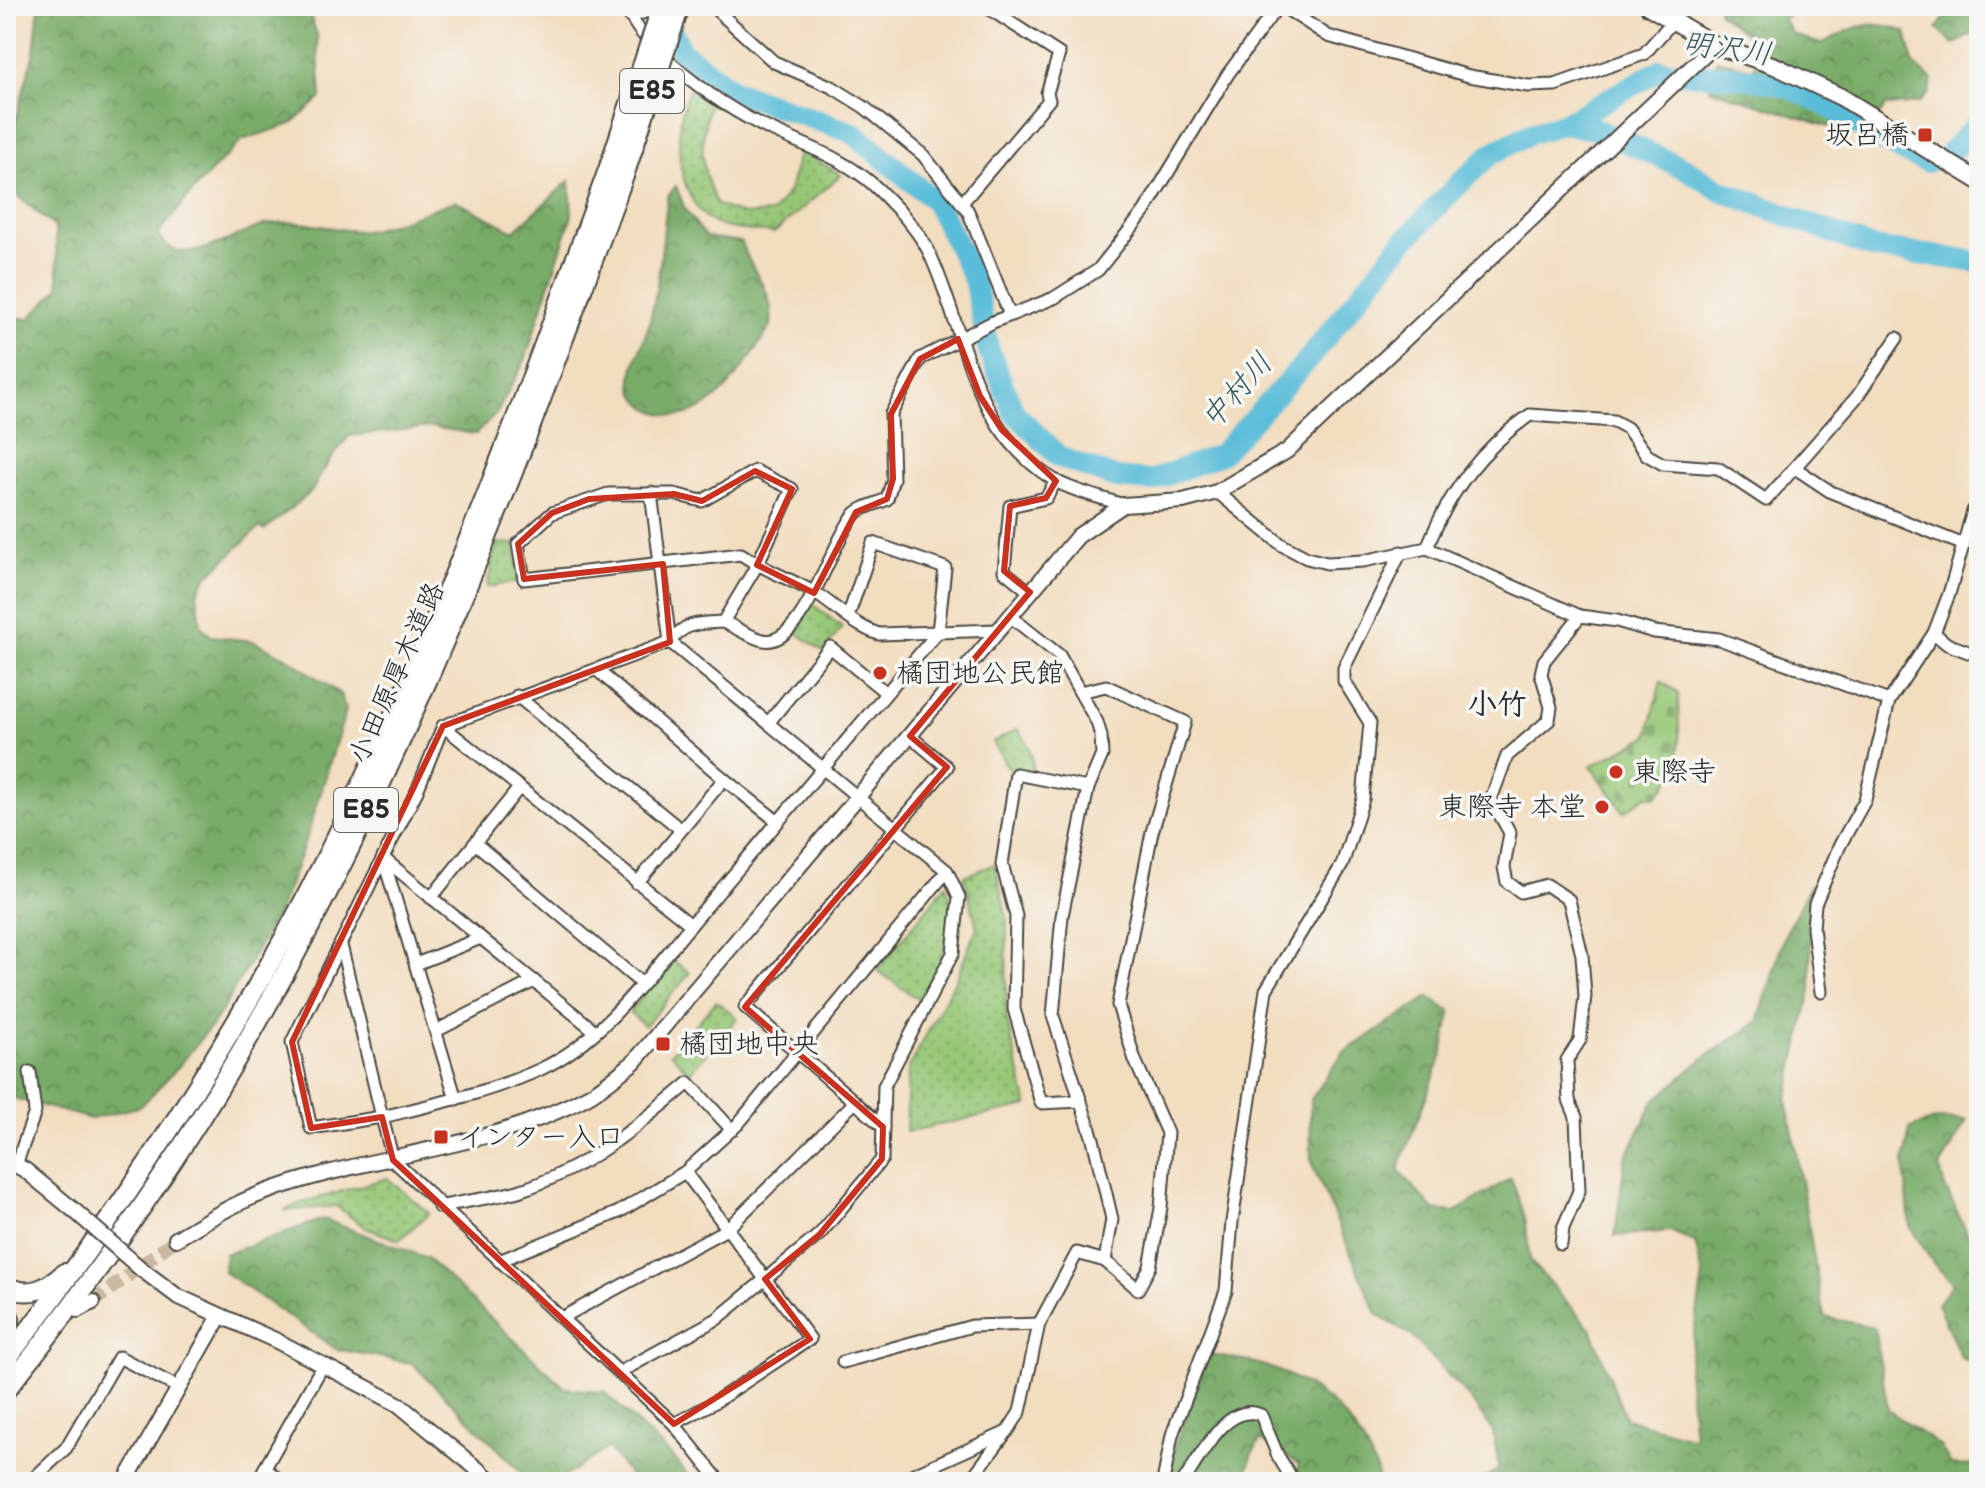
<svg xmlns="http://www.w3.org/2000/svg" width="1985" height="1488" viewBox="0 0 1985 1488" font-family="'Balsamiq Sans','Klee One',sans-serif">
<defs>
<pattern id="grass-dots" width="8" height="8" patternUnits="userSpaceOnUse" patternTransform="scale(2)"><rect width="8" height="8" fill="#97c877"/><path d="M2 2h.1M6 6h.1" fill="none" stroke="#7ba362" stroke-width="1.8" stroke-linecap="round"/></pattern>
<pattern id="forest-crowns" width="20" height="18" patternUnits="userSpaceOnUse" patternTransform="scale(2)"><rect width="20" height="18" fill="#79ac68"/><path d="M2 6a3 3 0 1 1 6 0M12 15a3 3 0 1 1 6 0" fill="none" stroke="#638c56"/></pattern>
<pattern id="cemetery-stones" width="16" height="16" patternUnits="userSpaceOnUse" patternTransform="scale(2)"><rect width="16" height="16" fill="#97c877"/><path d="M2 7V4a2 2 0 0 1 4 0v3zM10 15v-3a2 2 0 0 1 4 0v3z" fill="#7ba362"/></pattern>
</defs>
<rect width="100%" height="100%" fill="#f6f6f2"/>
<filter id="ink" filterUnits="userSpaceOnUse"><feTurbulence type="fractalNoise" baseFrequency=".0125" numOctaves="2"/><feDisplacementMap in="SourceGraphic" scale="16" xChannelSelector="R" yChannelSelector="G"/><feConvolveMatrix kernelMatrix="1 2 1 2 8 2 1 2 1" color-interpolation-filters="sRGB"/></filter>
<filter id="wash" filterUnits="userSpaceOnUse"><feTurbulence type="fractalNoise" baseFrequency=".006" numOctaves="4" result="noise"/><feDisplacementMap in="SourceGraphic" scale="32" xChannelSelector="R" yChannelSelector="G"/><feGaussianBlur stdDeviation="1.8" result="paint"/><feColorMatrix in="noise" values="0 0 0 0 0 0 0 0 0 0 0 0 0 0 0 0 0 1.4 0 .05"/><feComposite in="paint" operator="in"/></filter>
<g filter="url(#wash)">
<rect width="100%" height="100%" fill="#f3ddbf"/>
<g fill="url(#grass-dots)" stroke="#617a51" stroke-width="2">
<path d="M690 89 710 101C700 144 698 164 717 205L743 215 772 213 789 191 800 150 841 175 774 233C757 230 726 231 712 222 674 196 672 125 690 89Z"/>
<polygon points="496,543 514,544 521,581 487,587"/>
<polygon points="811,603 842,627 824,652 794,631"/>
<path d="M1018 729C1029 744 1034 754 1032 773L1009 769 993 742Z"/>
<polygon points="995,864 1007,919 1006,1017 1028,1106 906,1132 908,1069 956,979 977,927 964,876"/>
<path d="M946 885C962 924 937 967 920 1001L877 970Z"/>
<polygon points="673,960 690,973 645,1026 629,1012"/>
<polygon points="716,1001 738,1018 689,1073 671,1053"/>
<polygon points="387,1178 429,1213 399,1240 366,1228 336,1206 284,1211 298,1204"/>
</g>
<g fill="url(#forest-crowns)" stroke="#526c4a" stroke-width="2">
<path d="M39 6H307L317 35 321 98 291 124 242 140 198 185 158 234C180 277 239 229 269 224 299 218 332 231 362 231 380 231 435 207 456 201L514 231 570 180 572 215 525 360 497 413 476 434 430 427 349 436 328 463 311 492 264 530 260 527 207 576 197 593 201 626 211 636 253 641 288 658 340 694 346 710 308 834 280 909 219 1016 178 1067 141 1106 91 1119 6 1096V316L29 319 59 288 55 227 10 190 7 177V151L34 52Z"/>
<path d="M1718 6H1807L1783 18 1792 34 1821 44C1857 26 1867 17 1906 32L1913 63 1932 80 1929 93 1919 103 1886 106 1861 137 1710 89 1717 60 1753 69 1767 49 1719 13Z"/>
<polygon points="1952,6 1979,6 1979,31 1954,44 1937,29"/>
<path d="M676 186 685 209 706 237 741 242C745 248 745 253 749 260 761 284 774 296 771 326 746 363 703 442 647 407 637 400 631 389 632 376 634 359 645 341 649 324 660 283 662 238 668 196Z"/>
<polygon points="1810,885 1811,990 1787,1099 1824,1317 1874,1327 1888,1410 1940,1446 1951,1465 1979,1466 1979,1482 1477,1482 1499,1469 1493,1432 1471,1400 1413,1337 1377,1314 1311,1162 1310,1101 1343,1053 1429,997 1451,1012 1442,1056 1398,1170 1434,1210 1455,1212 1511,1178 1525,1217 1530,1261 1591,1329 1626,1419 1694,1438 1688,1371 1703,1276 1695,1242 1670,1231 1615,1236 1625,1159 1654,1101 1705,1057 1758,1022 1784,937"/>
<polygon points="1938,1119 1967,1120 1940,1167 1944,1185 1979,1257 1979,1364 1962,1359 1937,1304 1953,1283 1934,1264 1910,1227 1904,1161 1910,1128"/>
<polygon points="323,1219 427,1258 565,1388 604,1392 674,1458 693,1482 635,1482 608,1448 556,1482 531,1482 412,1363 336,1349 224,1272 225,1254"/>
<path d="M1209 1355C1289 1362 1356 1401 1380 1482H1294L1299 1464 1260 1440 1251 1456 1244 1482H1169L1172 1453Z"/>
</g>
<path fill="url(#cemetery-stones)" stroke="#617a51" stroke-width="2" d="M1661 681 1678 693C1678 732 1687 770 1655 797L1646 796 1624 812 1591 766 1648 736Z"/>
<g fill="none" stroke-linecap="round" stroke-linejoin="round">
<g stroke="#5abdd9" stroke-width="22">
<polyline points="666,17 681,51 734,91 853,133 935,201 974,279 989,351 1014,412 1059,457 1115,478 1151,481 1221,454 1306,362 1401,244 1462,181 1491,154 1531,133 1563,124 1596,129 1686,169 1720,190 1872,248 1979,262"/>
<path d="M1563 124 1660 70C1704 78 1749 72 1792 89 1839 107 1879 145 1927 162"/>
<polyline points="1952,150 1979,122"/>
</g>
</g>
</g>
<g filter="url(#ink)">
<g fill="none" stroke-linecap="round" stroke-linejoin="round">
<polyline stroke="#cbb9a1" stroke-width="14" stroke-dasharray="14 7" stroke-linecap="butt" points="93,1302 176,1239"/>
<g stroke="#494641" stroke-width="15">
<g id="minor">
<path d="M628 6C632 26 648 40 662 55 692 83 724 106 761 125 801 145 845 157 878 189 896 207 916 227 928 250 967 331 968 427 1054 480 1074 492 1101 497 1123 505"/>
<polyline points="712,6 774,62 832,87 864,107 923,155 968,211 1010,315"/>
<polyline points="1282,6 1328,36 1469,76 1528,86 1555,85 1644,54 1673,21"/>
<polyline points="630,17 663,6"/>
<polyline points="962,203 1049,100 1047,93 1059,54 985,6"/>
<polyline points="1795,468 1831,492 1964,545"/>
<polyline points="1217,492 1282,545 1307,558 1327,563 1363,561 1427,548 1580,616 1617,621 1654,632 1719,639 1889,701 1934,633 1949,594 1973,511 1979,504"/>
<polyline points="651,493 670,642"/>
<path d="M1427 548C1449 492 1481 449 1530 415L1614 421 1627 428 1647 455 1663 464 1718 468 1766 500 1856 398 1897 338"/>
<polyline points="1030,592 1004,571 1010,506 1046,498 1056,481"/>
<path d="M723 622C736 627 750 637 763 640 802 649 832 541 854 515 861 507 877 504 887 499L893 479 891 414 920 359 993 322 1054 298 1098 270 1144 212 1228 74 1278 6"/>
<polyline points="1934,633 1947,644 1979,656"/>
<path d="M670 642C684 622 701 623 723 622L757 565 792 489 755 471 702 501 674 494H608L552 513 518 544 524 579 741 554C764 570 791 579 815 593 837 607 854 626 879 634L998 630"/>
<polyline points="597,670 724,779 637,883"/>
<polyline points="1080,692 1106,686 1185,722 1152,832 1118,1005 1135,1060 1167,1133 1161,1208 1150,1267 1138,1289 1105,1261"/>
<polyline points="517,696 680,829"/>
<polyline points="769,722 830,647 885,692"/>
<polyline points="443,726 417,791 383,858 456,1099"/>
<polyline points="724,779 777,821"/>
<polyline points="475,843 642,984"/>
<polyline points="431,898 519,788"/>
<polyline points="691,925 938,632 945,568 873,543 848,617"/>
<polyline points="341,945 382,1117 311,1128 292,1042 383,858 595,1031"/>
<polyline points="416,964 481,938"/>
<polyline points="1821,992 1813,928 1815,904 1840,845 1865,800 1889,701"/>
<polyline points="436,1031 534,981"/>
<polyline points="1081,1101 1041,1103 1014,1009 1016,916 1002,864 1016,774 1088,788"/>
<polyline points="855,1102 883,1127"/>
<polyline points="16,1165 35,1112 30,1072"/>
<path d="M439 1207C465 1201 493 1198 518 1191 585 1170 637 1127 689 1083L732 1130"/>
<polyline points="1561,1244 1563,1228 1579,1191 1576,1117 1569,1100 1567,1060 1580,1040 1585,996 1582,955 1569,900 1547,885 1521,892 1507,882 1504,867 1510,833 1491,799 1507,756 1549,720 1551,707 1541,674 1544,661 1580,616"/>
<polyline points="499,1261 619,1212 685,1172 738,1124 947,871"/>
<polyline points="563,1317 727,1229 855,1102 745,1007 947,767 910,736"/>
<polyline points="843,1362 972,1326 1039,1324"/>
<path d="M620 1372 717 1319 820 1234 882 1159 884 1086 953 953 959 897 947 871 670 642 443 726 691 925C648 976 603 1040 541 1069 491 1092 435 1104 382 1117L393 1160 674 1424 720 1482"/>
<polyline points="674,1424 715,1402 810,1339 685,1172"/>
<polyline points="265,1468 281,1482"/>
<polyline points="30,1482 66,1448 119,1357 179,1388"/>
<polyline points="257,1482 323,1365"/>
<polyline points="896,1482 1007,1432 1020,1412 1039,1324 1077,1253 1105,1261 1112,1219 1093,1139 1053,1016 1062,916 1088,788 1102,755 1101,736 1097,722 1059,655 1010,616"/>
<polyline points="969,1482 1005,1434"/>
<polyline points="1163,1482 1172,1435 1226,1291 1232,1222 1266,990 1342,865 1363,799 1370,723 1344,681 1344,668 1401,552"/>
<path d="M1183 1482C1200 1458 1227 1400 1261 1415L1278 1456 1294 1482"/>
</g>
</g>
<g stroke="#494641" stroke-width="18">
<g id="tertiary">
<polyline points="6,1160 25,1170 76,1212"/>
<path d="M176 1239C204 1222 232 1204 263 1193 370 1153 488 1151 590 1095 605 1086 620 1073 634 1062L1078 536 1123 505 1183 501 1217 492 1287 451 1715 45"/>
<polyline points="141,1269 177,1296 277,1341 398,1404 493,1482"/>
<polyline points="78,1310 93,1302"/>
<polyline points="125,1482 220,1316"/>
</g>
</g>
<g stroke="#494641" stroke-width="20">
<polyline id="secondary" points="1648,6 1715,45 1775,66 1841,97 1979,181"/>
</g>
<g stroke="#494641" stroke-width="22">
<g id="trunk">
<path d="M6 1286C29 1298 47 1289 64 1273"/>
<polyline points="6,1309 10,1319 6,1344"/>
<path d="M6 1360C110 1226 202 1087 284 938 417 693 514 428 609 167"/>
<path d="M6 1390C66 1315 123 1237 176 1156 373 856 501 512 624 176"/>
</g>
</g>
<use href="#minor" stroke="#fff" stroke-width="11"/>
<use href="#tertiary" stroke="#fff" stroke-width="14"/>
<use href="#secondary" stroke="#fff" stroke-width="16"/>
<use href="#trunk" stroke="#fff" stroke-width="18"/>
<g stroke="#494641" stroke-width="18" stroke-linecap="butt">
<polyline id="tertiary-bridge" points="76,1212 141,1269"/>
</g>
<g stroke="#494641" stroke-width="22" stroke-linecap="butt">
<g id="trunk-bridge">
<polyline points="609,167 662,6"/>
<polyline points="624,176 680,6"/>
</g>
</g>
<use href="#tertiary-bridge" stroke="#fff" stroke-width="14"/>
<use href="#trunk-bridge" stroke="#fff" stroke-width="18"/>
</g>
</g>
<path fill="none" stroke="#c8321e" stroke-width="6" stroke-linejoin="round" d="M958 339 980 396 1002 430 1056 481 1046 498 1010 506 1004 571 1030 592 910 736 947 767 745 1007 883 1127 882 1159 820 1234 765 1279 810 1339 674 1424 393 1160 382 1117 311 1128 292 1042 443 726 670 642 663 564 524 579 518 544 552 513 589 499 674 494 702 501 755 471 792 489 757 565 814 593 856 512 887 499 893 479 891 414 920 359Z"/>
<g fill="#c8321e" stroke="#f6f6f2" stroke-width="3">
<rect x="1917" y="127" width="16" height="16" rx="4"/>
<circle cx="880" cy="673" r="8"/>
<circle cx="1616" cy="772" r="8"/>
<circle cx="1602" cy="807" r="8"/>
<rect x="655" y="1036" width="16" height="16" rx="4"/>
<rect x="433" y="1129" width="16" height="16" rx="4"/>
</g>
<g text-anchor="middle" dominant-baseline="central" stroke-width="7" stroke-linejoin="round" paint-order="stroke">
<g fill="#f6f6f2" stroke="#686867" stroke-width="2">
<rect x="620" y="69" width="64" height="44" rx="6"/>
<rect x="334" y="788" width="64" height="44" rx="6"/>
</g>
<g font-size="26" font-weight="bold" fill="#2b2b2b">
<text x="652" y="91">E85</text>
<text x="366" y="810">E85</text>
</g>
<g font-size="28" fill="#2b2b2b" stroke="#f6f6f2" text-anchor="start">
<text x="1909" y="135" text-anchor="end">坂呂橋</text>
<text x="896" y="673">橘団地公民館</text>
<text x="1632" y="772">東際寺</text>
<text x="1586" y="807" text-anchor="end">東際寺 本堂</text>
<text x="679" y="1044">橘団地中央</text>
<text x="457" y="1137">インター入口</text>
</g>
<g font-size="28" fill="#2b2b2b" stroke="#f6f6f2">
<text transform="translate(397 673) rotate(-66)">小田原厚木道路</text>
</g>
<g font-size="30" font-style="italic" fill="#39575f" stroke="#f6f6f2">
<text transform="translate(1727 49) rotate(8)">明沢川</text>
<text transform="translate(1237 391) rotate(-48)">中村川</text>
</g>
<g font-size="30" font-weight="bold" fill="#2b2b2b" stroke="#f6f6f2">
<text x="1497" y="705">小竹</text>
</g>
</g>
<rect width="1985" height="1488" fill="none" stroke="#f6f6f2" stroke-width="32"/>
</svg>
